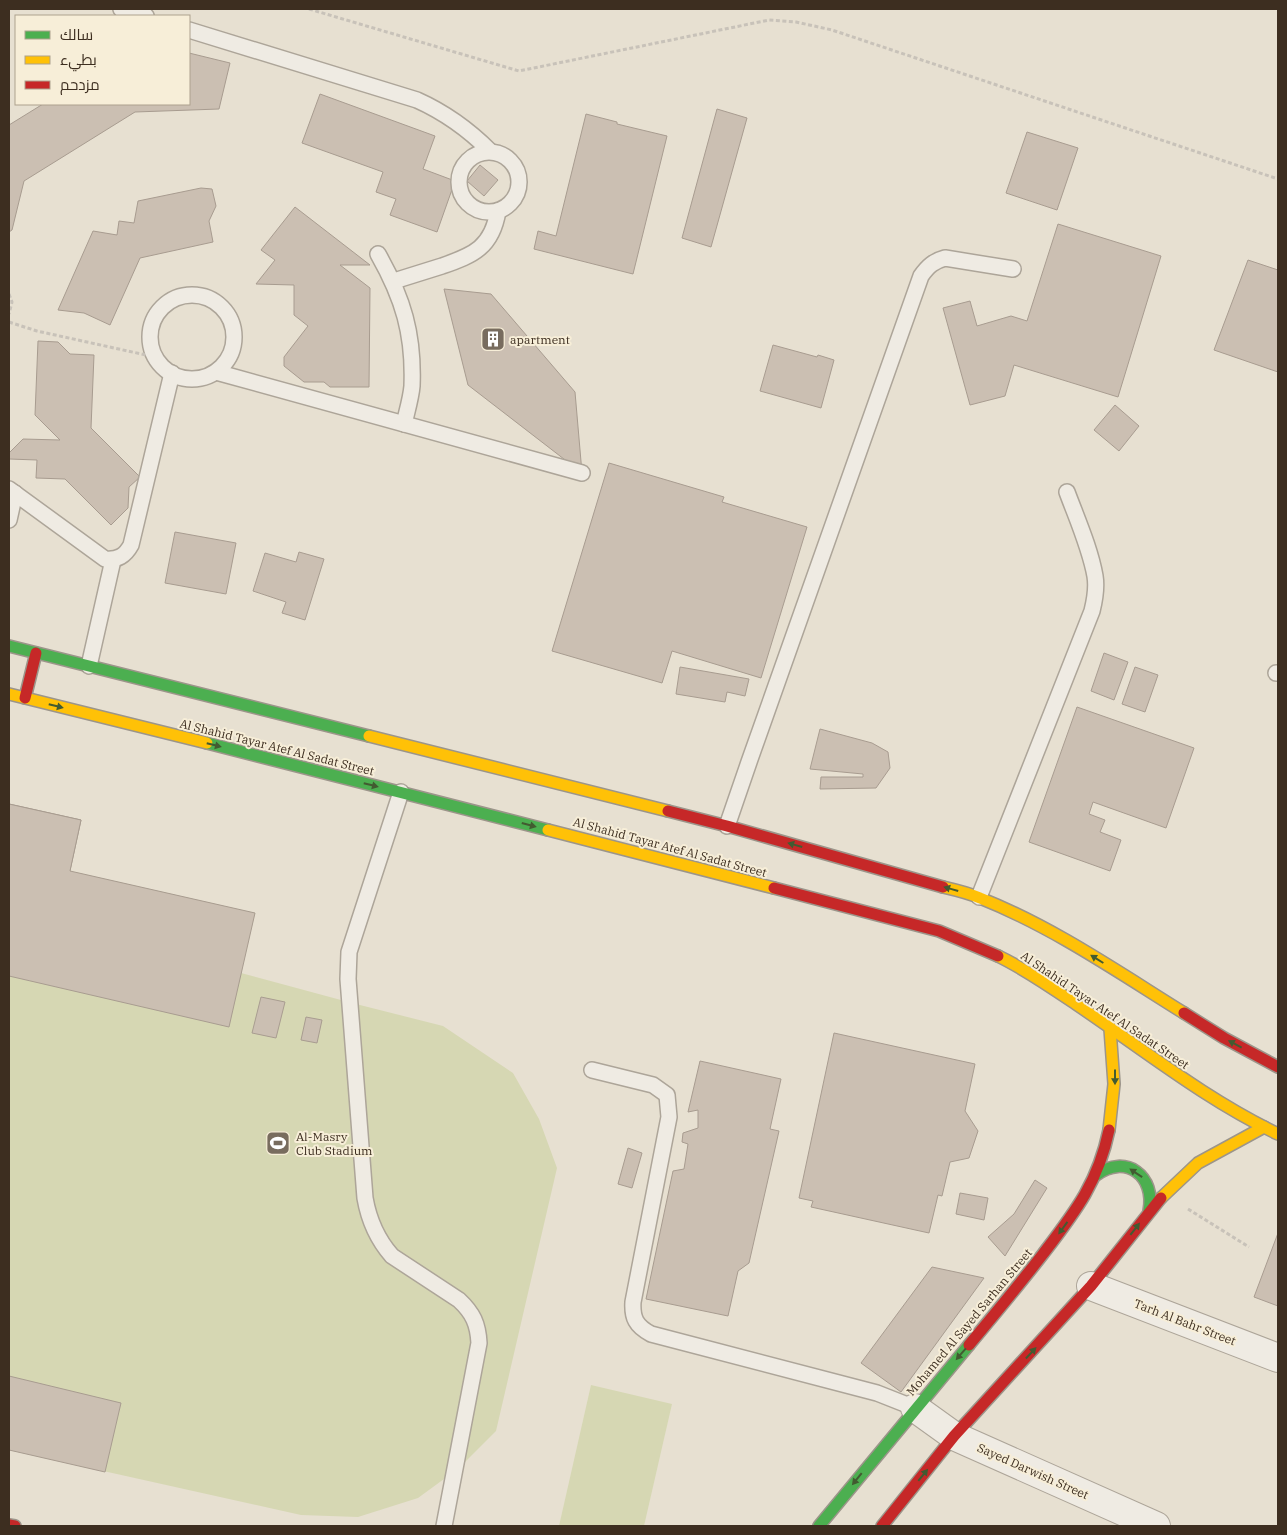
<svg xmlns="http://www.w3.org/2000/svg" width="1287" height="1535" viewBox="0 0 1287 1535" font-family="'IBM Plex Serif',Cairo,serif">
<rect width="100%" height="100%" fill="#e7e0d1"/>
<g fill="#d6d7b3">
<polygon points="9,804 81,820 70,871 255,913 241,973 352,1003 443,1026 513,1073 539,1119 557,1168 496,1431 459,1468 418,1498 358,1517 301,1515 9,1450"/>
<polygon points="591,1385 672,1404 644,1526 559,1526"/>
</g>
<g fill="#cbbfb2" stroke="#a89c90">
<polygon points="189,53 230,63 219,109 135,112 24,181 12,230 9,232 9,125 43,104 189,104"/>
<polygon points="320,94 435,136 423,169 455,181 437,232 390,215 396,199 376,192 383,172 302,143"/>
<polygon points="717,109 747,118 711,247 682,238"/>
<polygon points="586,114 617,122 617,124 667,136 633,274 534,249 538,231 556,236"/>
<polygon points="1027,132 1078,148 1057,210 1006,193"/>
<polygon points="480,165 498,180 484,196 467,181"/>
<polygon points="201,188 212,189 216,206 209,221 213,242 140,258 110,325 84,313 58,310 93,231 117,235 119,221 134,223 138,201"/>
<polygon points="295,207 370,265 340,265 370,288 369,387 330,387 324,382 304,382 284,366 284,357 308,326 294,315 294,285 256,284 275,260 261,250"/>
<polygon points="1058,224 1161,256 1118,397 1014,365 1005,396 970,405 943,308 970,301 977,326 1011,316 1027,321"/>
<polygon points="1248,260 1278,270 1278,372 1214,350"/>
<polygon points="444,289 491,294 575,392 582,473 468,385"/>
<polygon points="38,341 58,342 70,354 94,355 91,428 140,477 129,487 128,508 111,525 65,479 36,478 37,460 9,459 9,453 23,439 60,440 35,415"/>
<polygon points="773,345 817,357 818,355 834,360 821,408 760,391"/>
<polygon points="1115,405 1139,426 1119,451 1094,430"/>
<polygon points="609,463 724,497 722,502 807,527 761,678 672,651 662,683 552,651"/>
<polygon points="175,532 236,543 226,594 165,583"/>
<polygon points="299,552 324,559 305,620 282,613 286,602 253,591 265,553 296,562"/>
<polygon points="1104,653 1128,662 1114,700 1091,691"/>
<polygon points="680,667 749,679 745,696 727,692 725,702 676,694"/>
<polygon points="1135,667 1158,675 1145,712 1122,704"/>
<polygon points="1077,707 1194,748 1166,828 1093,802 1089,814 1105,820 1100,832 1121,840 1110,871 1029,842"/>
<polygon points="820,729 872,743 888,752 890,768 876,788 820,789 821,777 863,777 863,774 810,769"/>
<polygon points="9,804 81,820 62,907 9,895"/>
<polygon points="9,804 81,820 70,871 255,913 229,1027 9,976"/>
<polygon points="261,997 285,1002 276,1038 252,1033"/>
<polygon points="306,1017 322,1020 317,1043 301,1040"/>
<polygon points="834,1033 975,1064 965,1111 978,1131 969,1158 950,1162 942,1196 938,1195 929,1233 811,1207 813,1201 799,1198"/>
<polygon points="700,1061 781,1079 770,1129 779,1131 749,1263 738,1271 728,1316 646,1299 673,1171 684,1169 688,1144 682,1142 683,1133 698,1128 698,1110 688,1112"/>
<polygon points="628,1148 642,1153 632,1188 618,1184"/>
<polygon points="1035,1180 1047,1188 1005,1256 988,1237 1014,1214"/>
<polygon points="960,1193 988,1198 984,1220 956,1214"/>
<polygon points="1278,1233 1278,1306 1254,1297"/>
<polygon points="932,1267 984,1278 901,1392 861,1363"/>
<polygon points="9,1376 121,1403 105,1472 9,1450"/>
</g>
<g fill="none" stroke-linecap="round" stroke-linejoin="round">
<g stroke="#ada599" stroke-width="18">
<g id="lane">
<polyline points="121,9 146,16"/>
<path d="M189 30 417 100C446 113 468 129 490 151"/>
<circle cx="489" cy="182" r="30"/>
<path d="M378 254C403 298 414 334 412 386 411 398 407 411 404 424"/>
<path d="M394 281C410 276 426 271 442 266 474 255 492 247 498 211"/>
<circle cx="192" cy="337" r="42"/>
<polyline points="216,372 582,473"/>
<path d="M9 489 105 559C118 560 125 556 131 545L172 373"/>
<polyline points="9,520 15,493"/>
<polyline points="89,666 113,560"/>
<polyline points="1276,673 1278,673"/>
<path d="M401 792 349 952 348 979 365 1198C369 1221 377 1239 392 1256L459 1300C473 1313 478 1324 479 1343L444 1526"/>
<path d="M727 826 749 762 921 276C928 266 934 261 945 258L1013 269"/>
<path d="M979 897 1092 611C1095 599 1097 588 1095 576 1090 548 1077 519 1067 492"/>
<path d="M592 1070 653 1085 667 1095 669 1117 633 1302C632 1318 636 1326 651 1334L877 1393 915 1408"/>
</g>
</g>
<g stroke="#ada599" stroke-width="30">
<g id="street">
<polyline points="1091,1286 1278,1358"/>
<polyline points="915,1408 954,1436 1156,1526"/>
</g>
</g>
<g stroke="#9c958a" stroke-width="14">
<g id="fast">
<polyline points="9,646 369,736"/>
<polyline points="207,743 548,830"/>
<path d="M1096 1175C1126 1153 1156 1176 1149 1211"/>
<polyline points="819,1526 969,1345"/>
</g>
</g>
<g stroke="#9c958a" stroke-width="14">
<g id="slow">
<polyline points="9,694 207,743"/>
<polyline points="369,736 668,811"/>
<polyline points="548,830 774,888"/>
<path d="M943 887C956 890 969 893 980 898 1053 927 1118 972 1184 1013"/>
<path d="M998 956C1025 969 1051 987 1076 1004 1143 1049 1205 1099 1278 1134"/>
<polyline points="1109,1130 1114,1084 1110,1029"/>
<polyline points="1161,1198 1198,1163 1264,1127"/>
</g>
</g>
<g stroke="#9c958a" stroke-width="14">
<g id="jam">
<polyline points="25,698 36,653"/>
<polyline points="668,811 727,826 943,887"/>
<polyline points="774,888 939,931 998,956"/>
<polyline points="1184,1013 1224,1038 1278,1067"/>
<path d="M969 1345C994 1315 1019 1285 1043 1254 1075 1212 1098 1183 1109 1130"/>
<polyline points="9,1525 15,1526"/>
<polyline points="882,1526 954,1436 1091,1286 1161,1198"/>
</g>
</g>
<g stroke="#c8c2b9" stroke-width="3" stroke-dasharray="4 2.5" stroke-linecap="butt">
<polyline points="309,9 519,71 769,20 796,22 832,30 1278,179"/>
<polyline points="9,294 12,302 9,314"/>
<polyline points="9,322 37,331 155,357"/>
<polyline points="1188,1209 1249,1247"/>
</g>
<use href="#lane" stroke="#efebe3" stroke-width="15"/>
<use href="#street" stroke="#efebe3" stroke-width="28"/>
<use href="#fast" stroke="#4caf50" stroke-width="11"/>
<use href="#slow" stroke="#ffc107" stroke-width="11"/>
<use href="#jam" stroke="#c62828" stroke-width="11"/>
</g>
<defs><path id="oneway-solid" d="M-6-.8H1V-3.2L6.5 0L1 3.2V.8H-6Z" transform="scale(1.25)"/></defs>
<g fill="#425b31">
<use href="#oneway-solid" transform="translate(56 706) rotate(14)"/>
<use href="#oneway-solid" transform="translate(214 745) rotate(14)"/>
<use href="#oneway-solid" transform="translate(371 785) rotate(14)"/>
<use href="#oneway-solid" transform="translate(529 825) rotate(15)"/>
<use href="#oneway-solid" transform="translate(795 845) rotate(-164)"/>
<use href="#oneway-solid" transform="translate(951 889) rotate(-164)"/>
<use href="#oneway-solid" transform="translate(1097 959) rotate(-148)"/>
<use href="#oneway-solid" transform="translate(1235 1044) rotate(-152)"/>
<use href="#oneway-solid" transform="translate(1115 1077) rotate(90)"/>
<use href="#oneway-solid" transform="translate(1136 1173) rotate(-146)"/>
<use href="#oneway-solid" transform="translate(1063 1228) rotate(126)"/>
<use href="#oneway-solid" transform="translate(1135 1229) rotate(-52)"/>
<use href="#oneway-solid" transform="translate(1031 1353) rotate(-47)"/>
<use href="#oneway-solid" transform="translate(961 1354) rotate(131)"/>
<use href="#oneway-solid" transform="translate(923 1475) rotate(-51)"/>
<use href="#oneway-solid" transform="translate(857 1479) rotate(129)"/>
</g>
<defs>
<g id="building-square" transform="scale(1.25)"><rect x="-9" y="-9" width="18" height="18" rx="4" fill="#786c5e" stroke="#f7eed8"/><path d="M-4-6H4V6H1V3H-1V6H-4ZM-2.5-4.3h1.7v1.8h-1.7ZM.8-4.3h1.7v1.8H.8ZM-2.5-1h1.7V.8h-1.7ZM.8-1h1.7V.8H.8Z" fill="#fff"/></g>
<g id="stadium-square" transform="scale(1.25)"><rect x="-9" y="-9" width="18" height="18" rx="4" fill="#786c5e" stroke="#f7eed8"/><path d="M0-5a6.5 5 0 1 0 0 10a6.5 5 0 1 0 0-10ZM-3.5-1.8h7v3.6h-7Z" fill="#fff"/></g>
</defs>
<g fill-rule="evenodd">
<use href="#building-square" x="493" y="339"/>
<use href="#stadium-square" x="278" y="1143"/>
</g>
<g text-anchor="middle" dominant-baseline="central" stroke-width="4" stroke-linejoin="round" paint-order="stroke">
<g font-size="12" fill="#3d2e20" stroke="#f7eed8" text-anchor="start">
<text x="510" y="339">apartment</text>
<text x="296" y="1136">Al-Masry<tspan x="296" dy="14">Club Stadium</tspan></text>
</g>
<g font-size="12" fill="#3d2e20" stroke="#f7eed8">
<text transform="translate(277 747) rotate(14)">Al Shahid Tayar Atef Al Sadat Street</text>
<text transform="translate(670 847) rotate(15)">Al Shahid Tayar Atef Al Sadat Street</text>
<text transform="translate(1105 1010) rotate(34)">Al Shahid Tayar Atef Al Sadat Street</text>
<text transform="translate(969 1322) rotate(-50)">Mohamed Al Sayed Sarhan Street</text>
<text transform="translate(1185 1322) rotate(21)">Tarh Al Bahr Street</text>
<text transform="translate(1033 1471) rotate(24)">Sayed Darwish Street</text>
</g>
</g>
<rect width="1287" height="1535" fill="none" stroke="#3d2e20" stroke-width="20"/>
<rect x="15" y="15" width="175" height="90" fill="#f7eed8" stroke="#ada18e"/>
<rect x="25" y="31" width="25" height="8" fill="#4caf50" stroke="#ada18e"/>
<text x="60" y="40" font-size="15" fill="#3d2e20">سالك</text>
<rect x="25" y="56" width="25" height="8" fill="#ffc107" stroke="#ada18e"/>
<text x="60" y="65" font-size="15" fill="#3d2e20">بطيء</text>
<rect x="25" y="81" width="25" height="8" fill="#c62828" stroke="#ada18e"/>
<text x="60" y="90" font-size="15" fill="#3d2e20">مزدحم</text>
</svg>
